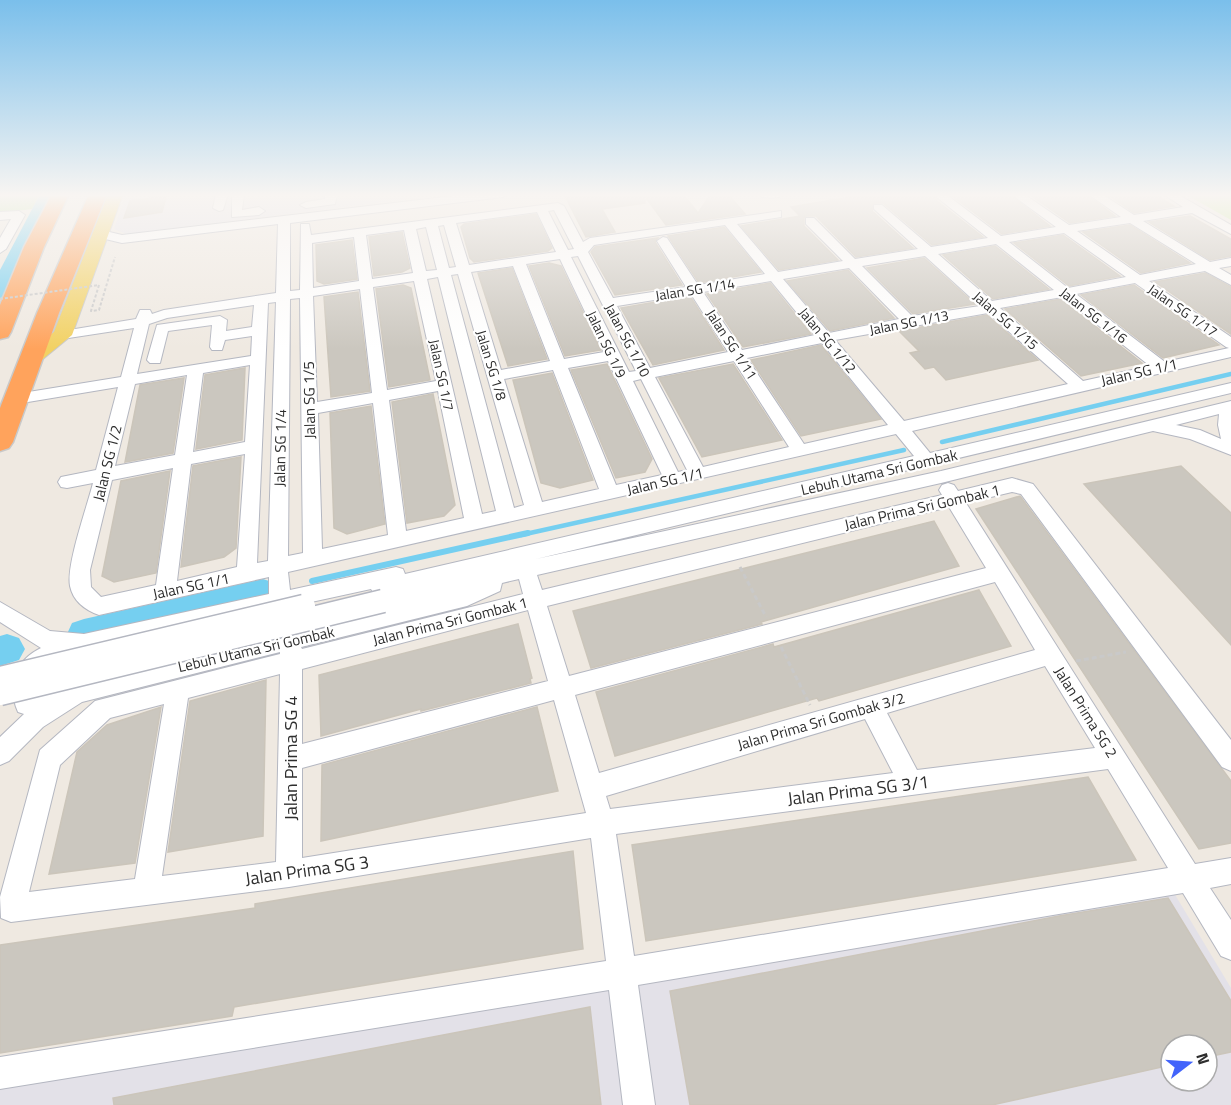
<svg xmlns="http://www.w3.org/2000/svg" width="1231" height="1105" viewBox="0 0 1231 1105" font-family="'Titillium Web',sans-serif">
<rect width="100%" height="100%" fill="#efe9e1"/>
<g fill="#e3e1e8" fill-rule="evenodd">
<polygon points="126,194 450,194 126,234 114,229"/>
<path d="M1171 888 1231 988V1105H0V1074ZM1171 1045H1207V1081H1171Z"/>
</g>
<polygon fill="#b6e59e" points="0,194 40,194 32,209 0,213"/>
<polygon fill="#c9ec9a" points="1185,194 1231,194 1231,220"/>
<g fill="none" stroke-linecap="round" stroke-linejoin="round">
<g stroke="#75cff0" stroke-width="4.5">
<polyline points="942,442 1231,374"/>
<polyline points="521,535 904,450"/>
</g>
<polyline stroke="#75cff0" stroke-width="6" points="312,581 528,533"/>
<g fill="#75cff0" fill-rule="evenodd">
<polygon points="40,194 58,194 11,291 8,296 0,298 0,270"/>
<polygon points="263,579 275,583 279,593 275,603 263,607 84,649 72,645 67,634 72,623 84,619"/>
<polygon points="7,634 19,638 25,649 19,660 0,666 0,636"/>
</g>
</g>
<g fill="#cbc7bf" stroke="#cbc5ba" stroke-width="1.5">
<polygon points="152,194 167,194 162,212 124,218 130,201 151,198"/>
<polygon points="580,194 683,194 698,213 711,194 728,194 745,214 666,225 644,195 645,203 602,209 615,232 586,237 565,196"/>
<polygon points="867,194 936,194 935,197 937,201 983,237 932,245 883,203 874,203 872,211 913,248 856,257 816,216 806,216 804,218 804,226 838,260 779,270 741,226 800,216 791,207"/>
<polygon points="950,194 1009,194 1050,226 1002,234"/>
<polygon points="1029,194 1086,194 1115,216 1070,223"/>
<polygon points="1107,194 1154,194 1174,206 1134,213"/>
<polygon points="536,214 552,248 548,251 474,262 470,258 461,227 464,224"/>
<polygon points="1190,216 1231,239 1231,256 1210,260 1149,222"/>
<polygon points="1130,225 1190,263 1141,273 1083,232"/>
<polygon points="724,227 761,272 699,283 668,236"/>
<polygon points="402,232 410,268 402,272 374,276 369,237"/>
<polygon points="1063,235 1120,276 1069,286 1014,243"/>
<polygon points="658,238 655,242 682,285 615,295 591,252 595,247"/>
<polygon points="352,240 357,279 324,284 317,281 316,245"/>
<polygon points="995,246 1049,289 993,299 943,255"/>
<polygon points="924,258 975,304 913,314 867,268"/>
<polygon points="549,263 561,266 601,350 565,356 529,266"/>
<polygon points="512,268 547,359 508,366 478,273"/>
<polygon points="848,270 894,318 830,331 787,281"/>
<polygon points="1205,273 1231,287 1231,334 1155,282"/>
<polygon points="770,283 811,334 743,347 707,294"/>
<polygon points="403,285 411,288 430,380 389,387 376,289"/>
<polygon points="1134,285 1219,345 1163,358 1081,295"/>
<polygon points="358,292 370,391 331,397 324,297"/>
<polygon points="690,296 724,350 653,365 621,308"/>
<polygon points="1061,299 1142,363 1081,376 1005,309"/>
<polygon points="987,315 1038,360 946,380 934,367 925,369 910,353 919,351 899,331"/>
<polygon points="821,345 881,419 801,436 751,360"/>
<polygon points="607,364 652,459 645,472 616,478 571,370"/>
<polygon points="733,364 782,440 702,457 659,378"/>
<polygon points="245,368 242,440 196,449 205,375"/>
<polygon points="552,373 593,480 560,488 541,483 513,380"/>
<polygon points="184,378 173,453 125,462 140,385"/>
<polygon points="433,394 455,505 444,516 407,523 392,402"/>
<polygon points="371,406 385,524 347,534 334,528 330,413"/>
<polygon points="241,457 236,548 224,557 181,567 193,466"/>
<polygon points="1181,466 1231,513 1231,645 1084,484"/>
<polygon points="170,471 156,573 114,582 102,576 121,481"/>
<polygon points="1020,496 1231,781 1231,843 1199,849 976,509"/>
<polygon points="934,521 959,566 761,622 762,624 591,668 573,611"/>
<polygon points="979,590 1011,646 819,701 817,698 615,756 596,692 773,644 774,647"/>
<polygon points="518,624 532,678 530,679 531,683 421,711 421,709 321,736 319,675"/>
<polygon points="266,680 263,836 168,852 190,701"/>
<polygon points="161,707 135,863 49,874 77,752 107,725"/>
<polygon points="537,707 558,791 321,841 322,765"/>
<polygon points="1088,777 1136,860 646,941 632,845"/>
<polygon points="573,851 583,949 234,1007 232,1016 0,1053 0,945 255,908 255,904"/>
<polygon points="1168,898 1231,1001 1231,1052 1207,1057 1207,1045 1171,1045 1171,1065 992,1105 690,1105 670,991 1059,916"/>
<polygon points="590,1007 601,1105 114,1105 113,1098"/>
</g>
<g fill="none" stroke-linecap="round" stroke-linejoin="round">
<g stroke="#b4b7c1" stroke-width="2">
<g id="minor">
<polygon points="216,194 228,194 223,210 219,211 213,208"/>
<polygon points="232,194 244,194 242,210 259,207 265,211 259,215 232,217"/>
<polygon points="325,194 337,194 335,204 306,208 300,205 306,202 325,199"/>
<path d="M470 194H508L503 197 290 223V291L300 290 301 224H309L311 235 558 203 564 206 583 242 590 238 781 211V217L737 224 778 272 843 261 806 224V218H814L855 259 918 249 874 209V205H882L931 247 988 238 939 199 937 197 939 194 947 195 1001 236 1056 227 1011 194H1024L1069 225 1121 217 1088 194H1102L1134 215 1183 207 1163 194H1177L1231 225V234L1192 213 1143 221 1210 262 1231 258V266L1219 268 1231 275V285L1205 271 1149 281 1231 337V357L912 431 930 453 1231 383V393L536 559 941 471 1231 401V455L1190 439 1153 431 941 483 537 575 542 590 942 495 939 490 942 485 948 483 954 485 958 491 1012 478 1033 484 1231 740V771L1222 767 1021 494 1012 492 966 503 1195 864 1231 858V884L1210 888 1231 920V960L1221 956 1183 893 638 985 655 1105H623L609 990 0 1089V1057L606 961 591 838 289 887 11 922 1 918 0 897 40 750 95 701 280 654V652L82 702 43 727 9 761 0 765V737L24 714 18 712C6 685 16 660 41 648L0 622V602L50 631 84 634 269 594V577L99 615C85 610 73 601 70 586 66 565 87 507 93 483L67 488 61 487 58 482 61 477 96 470 118 387 16 404 10 403 8 399 10 395 121 377 134 328 62 339 57 338 55 335 57 332 136 319 140 310H150L152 314 164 310 276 293 278 224 122 243 97 237 95 234 101 230 122 235ZM554 210 574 249 568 250 548 211ZM537 212 556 252 469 265 456 223ZM1130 223 1196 264 1140 275 1077 231ZM444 225 456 267 449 268 438 226ZM725 225 765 274 698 285 667 238 663 237 657 241 686 287 613 298 588 252 594 245ZM426 227 437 270 426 271 416 229ZM404 230 413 273 372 279 366 235ZM1064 233 1126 277 1068 288 1009 242ZM354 237 359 281 313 288 312 243ZM996 244 1054 290 992 301 938 254ZM578 256 636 371 629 372 571 257ZM925 256 980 306 912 316 862 266ZM560 259 604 352 564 359 526 264ZM513 266 550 361 501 370 471 272ZM849 268 899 319 829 333 783 279ZM458 274 524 505 514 508 451 275ZM438 277 496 511 482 514 427 279ZM414 281 436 381 387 390 373 287ZM771 281 815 335 742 350 703 292ZM1135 283 1226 347 1229 348 1165 362 1076 294ZM360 289 372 393 317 402 313 296ZM691 294 728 352 650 368 617 306ZM1062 297 1150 366 1083 381 1000 308ZM300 298 303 553 288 556 290 299ZM276 302 268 561 257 563 268 303ZM254 305 252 327 226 331 227 320 220 316 157 325 147 360 150 363H160L168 331 212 325 210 347 212 350H222L225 340 252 336 251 356 137 374 149 324 167 318ZM988 313 1068 384 904 421 835 340ZM822 343 888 425 804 444 747 358ZM608 361 662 475 616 485 568 368ZM734 361 789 447 703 467 655 377ZM250 365 245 442 193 452 203 373ZM553 370 599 489 542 502 504 379ZM187 375 175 455 115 466 135 384ZM641 379 687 470 678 472 633 381ZM438 391 464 518 406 531 389 400ZM373 403 388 535 322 549 318 413ZM1219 414 1218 425 1221 439 1200 430 1176 425ZM896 434 914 456 405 574 403 569 396 567 290 590 288 572ZM245 454 237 567 177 581 191 464ZM173 468 156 585 101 597 91 587 90 570 112 480ZM949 507 986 568 569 676 547 606ZM519 579 523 594 302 649 301 647 467 606 500 591 502 583ZM995 582 1035 650 599 773 575 695ZM371 589 374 594 381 596 379 600 382 606 387 608 77 683 60 691 36 694C33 665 60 662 81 652ZM528 610 548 681 302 744V669ZM1045 666 1095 748 917 770 887 713ZM280 674 276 862 162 876 188 698ZM554 700 586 813 302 858V768ZM164 704 135 879 29 892 60 765 110 718ZM865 719 893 773 610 809 606 796ZM1108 769 1168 868 634 956 616 834Z"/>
<path d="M756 194H786C779 199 763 199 756 194Z"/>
<polygon points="19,211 25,215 6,249 0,253 0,238 11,219 0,220 0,212"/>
</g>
</g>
<g stroke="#c9c9c9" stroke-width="2">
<polygon id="major" points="108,194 123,194 72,335 38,363 24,363 21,359 24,355 54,332"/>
</g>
<g stroke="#c9c9c9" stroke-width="3">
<g id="highway">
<polygon points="52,194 69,194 44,247 11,332 8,337 0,339 0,305 24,247"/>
<polygon points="89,194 107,194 59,313 13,442 9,448 0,451 0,408 37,313"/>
</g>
</g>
<g stroke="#c9c9c9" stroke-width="3" stroke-dasharray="5 3" stroke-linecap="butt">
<polyline points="740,567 766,617"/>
<polyline points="781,647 810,705"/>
<polyline points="1076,661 1126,652"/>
</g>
<use href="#minor" fill="#fff" fill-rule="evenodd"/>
<use href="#major" fill="#f2d163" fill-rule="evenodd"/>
<use href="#highway" fill="#ffa35c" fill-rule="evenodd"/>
<g stroke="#b4b7c1" stroke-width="25" stroke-linecap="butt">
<g id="minor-bridge">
<polyline points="0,678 304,606"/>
<polyline points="0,694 383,601"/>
</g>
</g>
<polyline stroke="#c9c9c9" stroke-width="2" stroke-dasharray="3 2" stroke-linecap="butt" points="0,299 99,285 91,311 99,310 115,257"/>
<use href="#minor-bridge" stroke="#fff" stroke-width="22"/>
</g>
<linearGradient id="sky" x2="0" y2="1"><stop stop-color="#7abfeb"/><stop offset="0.56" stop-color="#f8f5f2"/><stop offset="1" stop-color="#f8f5f2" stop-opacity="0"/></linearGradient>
<rect width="1231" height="349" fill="url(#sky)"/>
<g text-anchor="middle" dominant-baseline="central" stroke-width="4.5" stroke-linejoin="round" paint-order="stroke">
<g font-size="14" fill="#2e2e2e" stroke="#fff">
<text transform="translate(695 289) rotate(-9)">Jalan SG 1/14</text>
<text transform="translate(1183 310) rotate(35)">Jalan SG 1/17</text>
<text transform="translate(1094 315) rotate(38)">Jalan SG 1/16</text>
<text transform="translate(1006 320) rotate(41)">Jalan SG 1/15</text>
<text transform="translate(909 322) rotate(-11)">Jalan SG 1/13</text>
<text transform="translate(628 340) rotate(62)">Jalan SG 1/10</text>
<text transform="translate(828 340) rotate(50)">Jalan SG 1/12</text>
<text transform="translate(607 344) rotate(64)">Jalan SG 1/9</text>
<text transform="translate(732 344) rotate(57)">Jalan SG 1/11</text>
<text transform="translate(492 365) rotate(73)">Jalan SG 1/8</text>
<text transform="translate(442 375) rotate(78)">Jalan SG 1/7</text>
</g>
<g font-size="15" fill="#2e2e2e" stroke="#fff">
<text transform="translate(1139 372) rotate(-13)">Jalan SG 1/1</text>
<text transform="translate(309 400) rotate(-91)">Jalan SG 1/5</text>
<text transform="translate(280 448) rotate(-89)">Jalan SG 1/4</text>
<text transform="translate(107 463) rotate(-76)">Jalan SG 1/2</text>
<text transform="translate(879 472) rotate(-13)">Lebuh Utama Sri Gombak</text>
<text transform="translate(665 481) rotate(-13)">Jalan SG 1/1</text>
<text transform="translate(922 507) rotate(-13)">Jalan Prima Sri Gombak 1</text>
<text transform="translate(191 586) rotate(-12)">Jalan SG 1/1</text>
<text transform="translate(450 621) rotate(-14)">Jalan Prima Sri Gombak 1</text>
<text transform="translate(256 649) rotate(-13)">Lebuh Utama Sri Gombak</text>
<text transform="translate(1086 712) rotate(58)">Jalan Prima SG 2</text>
<text transform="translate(821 721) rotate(-16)">Jalan Prima Sri Gombak 3/2</text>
</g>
<g font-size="18" fill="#2e2e2e" stroke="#fff">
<text transform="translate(290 758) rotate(-90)">Jalan Prima SG 4</text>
<text transform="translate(858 790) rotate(-7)">Jalan Prima SG 3/1</text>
<text transform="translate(307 870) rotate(-8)">Jalan Prima SG 3</text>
</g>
</g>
<g transform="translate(1189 1063) rotate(73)"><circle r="28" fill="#ffffff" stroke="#ababab" stroke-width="1.5"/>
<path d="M0-4.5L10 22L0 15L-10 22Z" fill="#4264fb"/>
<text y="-9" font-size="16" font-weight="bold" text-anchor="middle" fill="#2e2e2e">N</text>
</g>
</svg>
